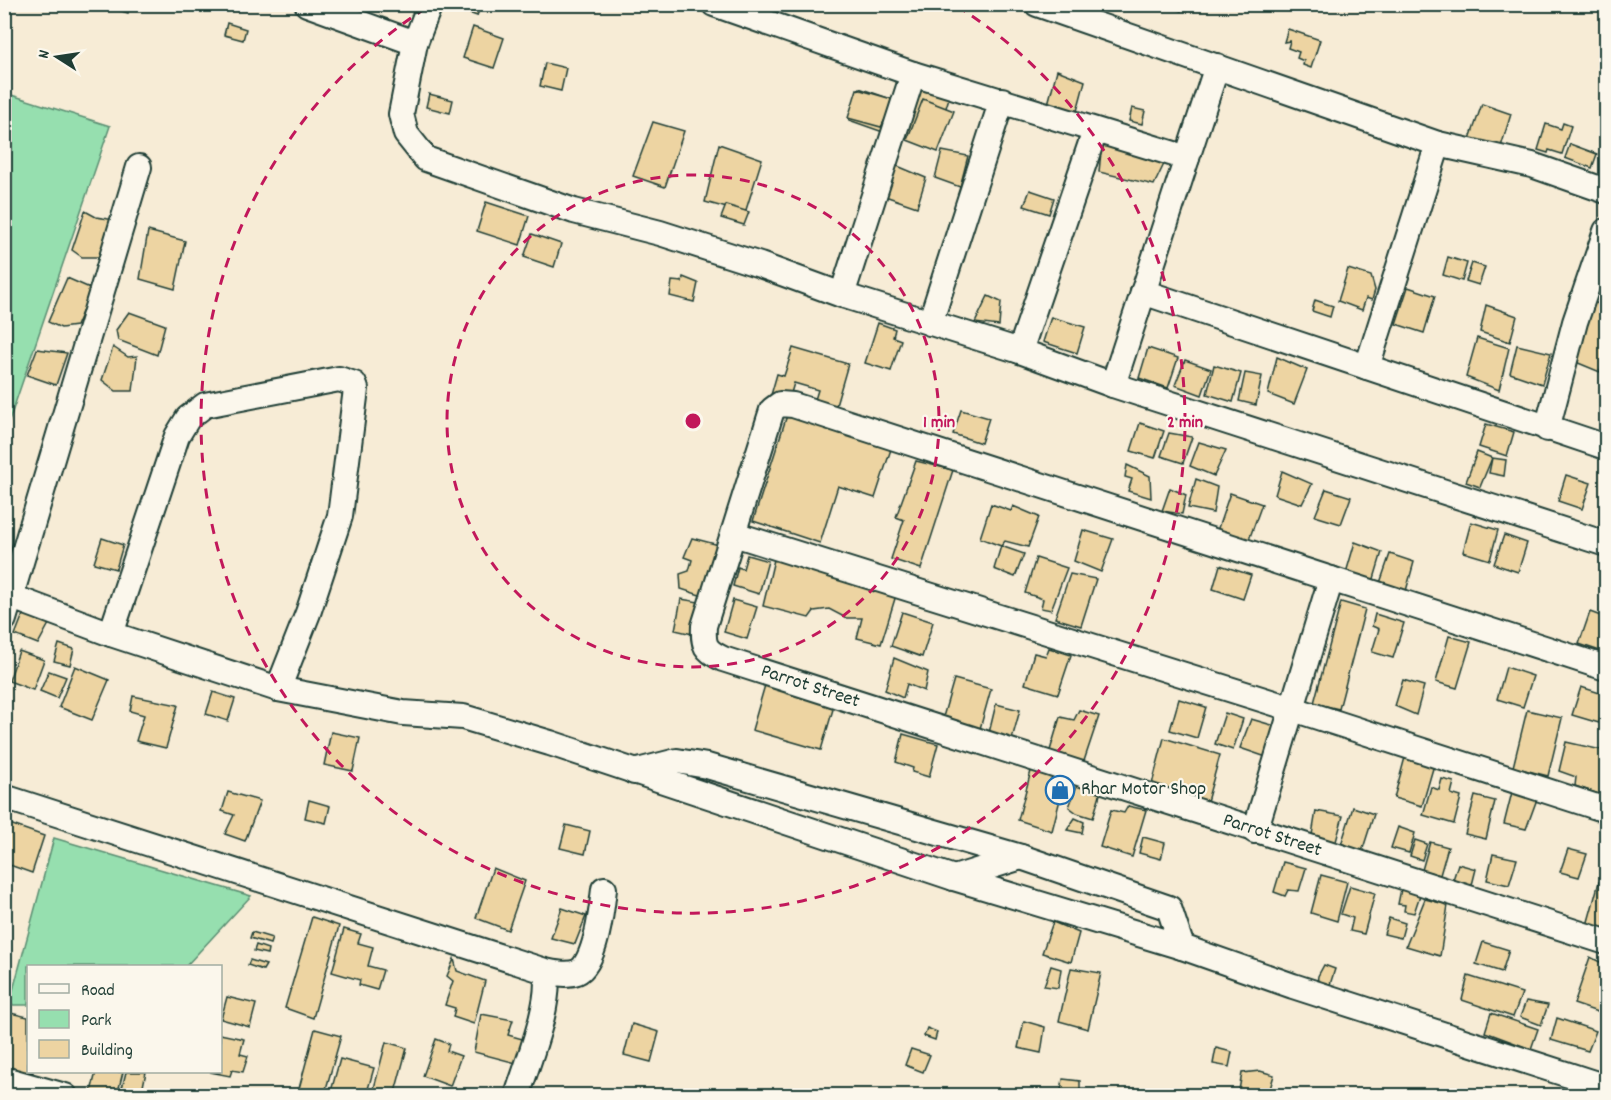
<svg xmlns="http://www.w3.org/2000/svg" width="1611" height="1100" viewBox="0 0 1611 1100" font-family="Dekko,sans-serif">
<rect width="100%" height="100%" fill="#f7ecd6"/>
<filter id="ink" filterUnits="userSpaceOnUse"><feTurbulence type="fractalNoise" baseFrequency=".0167" numOctaves="2"/><feDisplacementMap in="SourceGraphic" scale="12" xChannelSelector="R" yChannelSelector="G"/><feConvolveMatrix kernelMatrix="1 2 1 2 8 2 1 2 1" color-interpolation-filters="sRGB"/></filter>
<g filter="url(#ink)">
<g fill="#96dfaf" stroke="#5a8e72" stroke-width="1.5">
<polygon points="5,93 110,126 5,433 4,93"/>
<polygon points="54,838 251,896 186,966 28,966 28,1005 9,1005"/>
</g>
<g fill="#edd4a2" stroke="#1f3d34" stroke-width="1.5">
<polygon points="99,4 131,4 128,13"/>
<polygon points="465,4 481,4 477,16 463,11"/>
<polygon points="1163,4 1183,4 1181,11"/>
<polygon points="227,23 246,29 243,40 224,35"/>
<polygon points="473,27 504,38 494,68 463,58"/>
<polygon points="1288,29 1320,40 1311,68 1303,65 1304,61 1297,58 1299,52 1288,48 1290,41 1284,42"/>
<polygon points="545,63 566,68 561,91 540,86"/>
<polygon points="1057,70 1085,81 1077,111 1048,104"/>
<polygon points="923,83 952,88 934,147 904,135"/>
<polygon points="859,88 894,100 883,132 849,120"/>
<polygon points="857,89 895,100 881,127 848,118"/>
<polygon points="429,94 453,100 450,113 426,107"/>
<polygon points="923,99 954,111 938,152 907,140"/>
<polygon points="1482,104 1511,114 1500,150 1470,139"/>
<polygon points="1132,108 1145,111 1142,124 1129,121"/>
<polygon points="653,122 684,131 665,187 633,176"/>
<polygon points="1563,123 1571,126 1562,154 1549,150 1548,153 1538,150 1546,124 1561,129"/>
<polygon points="1102,142 1165,162 1154,185 1099,172"/>
<polygon points="719,144 762,159 745,213 705,202"/>
<polygon points="1570,144 1597,154 1592,168 1565,158"/>
<polygon points="942,151 968,156 960,187 935,178"/>
<polygon points="895,165 926,178 917,207 885,196"/>
<polygon points="1030,190 1054,198 1049,214 1024,206"/>
<polygon points="486,202 529,216 520,245 477,231"/>
<polygon points="726,205 749,212 744,225 721,218"/>
<polygon points="85,211 96,217 115,220 101,257 82,257 72,250"/>
<polygon points="148,231 185,241 175,289 140,279"/>
<polygon points="532,234 561,244 554,267 524,257"/>
<polygon points="1448,257 1467,263 1462,281 1443,275"/>
<polygon points="1472,263 1485,267 1479,285 1466,281"/>
<polygon points="1348,269 1371,276 1375,290 1372,300 1366,298 1362,310 1338,301"/>
<polygon points="683,277 698,283 694,302 670,296 672,281 682,282"/>
<polygon points="67,278 92,289 76,326 61,328 48,322"/>
<polygon points="1408,287 1435,296 1424,333 1396,324"/>
<polygon points="988,296 1001,302 999,326 975,323"/>
<polygon points="1591,299 1606,310 1606,354 1600,372 1571,360"/>
<polygon points="1315,300 1333,306 1330,317 1312,311"/>
<polygon points="1486,305 1517,316 1510,342 1480,332"/>
<polygon points="129,312 165,325 157,355 118,340 116,330"/>
<polygon points="1051,317 1085,327 1077,353 1043,342"/>
<polygon points="878,323 895,329 893,337 901,340 891,371 865,363"/>
<polygon points="1477,338 1509,348 1499,390 1466,377"/>
<polygon points="1517,345 1551,353 1542,384 1510,373"/>
<polygon points="113,347 128,357 137,356 133,391 116,391 102,380"/>
<polygon points="793,348 848,364 835,409 814,403 818,390 794,383 789,400 771,395 777,374 784,376"/>
<polygon points="1148,348 1178,358 1168,388 1139,378"/>
<polygon points="37,349 67,353 56,385 27,375"/>
<polygon points="1277,357 1307,370 1294,404 1268,394"/>
<polygon points="1185,360 1211,369 1202,395 1175,385"/>
<polygon points="1214,365 1241,373 1233,402 1207,394"/>
<polygon points="1245,373 1262,376 1256,405 1239,401"/>
<polygon points="789,409 893,443 875,498 838,486 820,543 753,521"/>
<polygon points="961,410 989,418 981,443 953,434"/>
<polygon points="1140,423 1164,431 1155,458 1131,451"/>
<polygon points="1486,424 1514,432 1507,456 1479,447"/>
<polygon points="1169,433 1192,437 1183,463 1161,456"/>
<polygon points="1199,442 1226,450 1214,476 1190,466"/>
<polygon points="1477,452 1492,458 1480,487 1466,482"/>
<polygon points="1492,458 1506,460 1504,476 1489,473"/>
<polygon points="916,461 953,470 921,569 891,559 904,520 896,517"/>
<polygon points="1127,465 1150,476 1151,498 1128,491 1132,479 1125,477"/>
<polygon points="1282,471 1312,484 1302,504 1275,495"/>
<polygon points="1566,475 1591,483 1582,509 1558,501"/>
<polygon points="1196,479 1217,487 1213,513 1188,508"/>
<polygon points="1170,488 1186,495 1182,514 1162,511"/>
<polygon points="1326,489 1351,497 1341,524 1315,516"/>
<polygon points="1230,493 1262,504 1247,545 1216,534"/>
<polygon points="991,504 1011,511 1013,506 1039,517 1028,547 1005,541 1001,546 980,538"/>
<polygon points="1471,522 1498,530 1490,560 1463,552"/>
<polygon points="1083,530 1113,539 1101,572 1074,561"/>
<polygon points="1504,535 1527,543 1518,572 1494,564"/>
<polygon points="102,538 123,545 116,569 94,563"/>
<polygon points="692,538 719,545 706,597 681,589 680,574 689,571 692,560 684,557"/>
<polygon points="1355,542 1382,552 1373,582 1346,573"/>
<polygon points="1001,546 1024,554 1015,577 994,569"/>
<polygon points="776,551 897,592 881,644 857,638 862,618 846,618 829,609 814,611 809,618 763,606"/>
<polygon points="1390,554 1414,562 1406,591 1380,583"/>
<polygon points="747,555 768,561 759,594 733,586 738,567 743,569"/>
<polygon points="1036,558 1067,568 1051,610 1041,608 1043,599 1025,593"/>
<polygon points="1220,565 1251,575 1243,599 1213,589"/>
<polygon points="1070,574 1096,579 1081,626 1055,618"/>
<polygon points="681,599 705,603 697,635 675,630"/>
<polygon points="733,600 757,607 747,639 724,632"/>
<polygon points="1341,602 1365,609 1339,709 1314,703"/>
<polygon points="24,612 50,622 38,644 15,635"/>
<polygon points="902,612 933,622 922,657 891,646"/>
<polygon points="1590,612 1606,618 1606,653 1579,644"/>
<polygon points="1375,614 1404,623 1393,658 1372,652 1379,629 1372,626"/>
<polygon points="1449,636 1471,642 1457,688 1436,682"/>
<polygon points="59,644 74,649 70,665 54,661"/>
<polygon points="1049,648 1071,655 1058,694 1025,684 1034,653 1046,656"/>
<polygon points="19,651 44,660 33,690 9,681"/>
<polygon points="894,658 928,672 924,691 907,684 903,698 885,690"/>
<polygon points="75,666 109,680 92,720 59,707"/>
<polygon points="1506,667 1533,676 1523,707 1497,699"/>
<polygon points="49,671 66,677 57,698 40,691"/>
<polygon points="767,678 836,699 821,750 752,730"/>
<polygon points="954,679 991,689 978,736 941,724"/>
<polygon points="1403,680 1424,686 1416,715 1395,706"/>
<polygon points="1581,687 1606,695 1599,723 1572,715"/>
<polygon points="213,692 235,699 228,721 206,714"/>
<polygon points="133,696 178,705 166,748 136,741 144,715 130,711"/>
<polygon points="1179,699 1206,707 1197,738 1170,730"/>
<polygon points="996,704 1020,710 1012,739 989,733"/>
<polygon points="1079,710 1099,716 1083,764 1049,754 1060,717 1074,720"/>
<polygon points="1527,710 1562,718 1548,776 1513,767"/>
<polygon points="1225,713 1243,719 1233,750 1215,744"/>
<polygon points="1251,719 1282,728 1272,759 1240,748"/>
<polygon points="331,732 360,738 353,771 324,765"/>
<polygon points="903,734 938,744 929,777 912,772 913,768 896,762"/>
<polygon points="1164,738 1220,755 1206,805 1151,788"/>
<polygon points="1566,742 1606,751 1605,796 1575,786 1576,777 1559,771"/>
<polygon points="1407,750 1436,758 1422,806 1394,798"/>
<polygon points="1031,771 1065,780 1052,831 1018,820"/>
<polygon points="1442,779 1454,782 1451,794 1461,797 1454,824 1423,815 1431,787 1439,790"/>
<polygon points="1077,785 1101,791 1093,818 1077,813 1069,807"/>
<polygon points="228,792 260,801 245,841 225,834 234,815 222,811"/>
<polygon points="1512,792 1537,799 1526,829 1504,824"/>
<polygon points="1475,796 1495,801 1486,839 1465,834"/>
<polygon points="309,800 330,806 326,823 305,818"/>
<polygon points="1128,806 1146,810 1132,857 1100,847 1111,810 1124,813"/>
<polygon points="1353,807 1374,814 1360,858 1339,851"/>
<polygon points="1316,811 1343,816 1335,845 1312,835"/>
<polygon points="1075,818 1084,822 1082,833 1067,830"/>
<polygon points="4,822 44,836 32,873 4,863"/>
<polygon points="566,825 590,831 585,854 560,848"/>
<polygon points="1398,827 1415,833 1409,853 1391,848"/>
<polygon points="1143,837 1165,843 1161,859 1139,853"/>
<polygon points="1415,840 1427,844 1422,860 1410,856"/>
<polygon points="1430,842 1448,847 1440,875 1422,870"/>
<polygon points="1568,849 1587,854 1579,877 1560,872"/>
<polygon points="1493,854 1517,859 1509,885 1487,880"/>
<polygon points="1283,862 1306,868 1299,891 1288,890 1285,896 1274,892"/>
<polygon points="1458,864 1476,869 1470,893 1451,886"/>
<polygon points="493,868 525,881 508,930 476,918"/>
<polygon points="1321,875 1347,882 1337,921 1311,913"/>
<polygon points="1599,882 1606,884 1606,935 1586,929"/>
<polygon points="1350,886 1375,893 1364,934 1350,931 1353,918 1341,914"/>
<polygon points="1401,889 1420,895 1414,913 1404,911 1405,905 1398,904"/>
<polygon points="1425,899 1448,905 1440,956 1406,946"/>
<polygon points="562,908 586,916 575,944 551,938"/>
<polygon points="312,917 339,926 313,1018 285,1008"/>
<polygon points="1389,918 1405,923 1401,938 1384,934"/>
<polygon points="1053,922 1079,933 1071,962 1042,953"/>
<polygon points="344,929 361,934 358,943 373,947 368,966 383,970 377,990 359,985 360,980 332,972"/>
<polygon points="252,932 272,938 270,944 250,938"/>
<polygon points="1483,942 1509,950 1502,972 1476,964"/>
<polygon points="256,945 268,949 267,954 254,951"/>
<polygon points="1590,957 1606,965 1606,1015 1574,1004"/>
<polygon points="454,959 457,971 485,981 474,1024 453,1017 455,1008 445,1005 453,981 447,976"/>
<polygon points="250,960 266,965 263,970 248,965"/>
<polygon points="1324,965 1335,969 1327,994 1316,992 1318,976"/>
<polygon points="1051,966 1061,969 1058,988 1044,986"/>
<polygon points="1071,968 1101,973 1088,1029 1059,1021"/>
<polygon points="1468,976 1522,993 1513,1017 1462,1000"/>
<polygon points="227,997 256,1004 250,1027 221,1019"/>
<polygon points="1526,1001 1548,1005 1541,1025 1520,1017"/>
<polygon points="6,1012 28,1017 28,1072 33,1072 32,1079 4,1072"/>
<polygon points="1491,1013 1538,1029 1531,1049 1485,1032"/>
<polygon points="481,1014 513,1020 508,1035 526,1040 520,1064 474,1052"/>
<polygon points="1557,1018 1596,1031 1588,1051 1551,1040"/>
<polygon points="1024,1021 1045,1027 1041,1053 1018,1048"/>
<polygon points="632,1024 659,1032 651,1062 624,1055"/>
<polygon points="927,1028 937,1032 935,1040 924,1036"/>
<polygon points="315,1029 341,1036 324,1096 297,1096"/>
<polygon points="220,1034 244,1039 240,1054 248,1056 243,1072 232,1070 230,1076 210,1072 220,1072"/>
<polygon points="436,1039 449,1044 447,1051 461,1056 450,1086 423,1076"/>
<polygon points="386,1042 407,1048 394,1096 372,1096"/>
<polygon points="1216,1048 1232,1052 1229,1067 1213,1064"/>
<polygon points="911,1049 930,1055 923,1072 905,1065"/>
<polygon points="340,1059 374,1068 366,1096 330,1095"/>
<polygon points="1260,1071 1274,1075 1268,1096 1238,1096 1242,1073"/>
<polygon points="96,1072 123,1072 117,1096 90,1096"/>
<polygon points="126,1072 146,1072 141,1096 120,1096"/>
<polygon points="1063,1079 1080,1081 1080,1096 1060,1096"/>
</g>
<g fill="none" stroke-linecap="round" stroke-linejoin="round">
<g stroke="#1f3d34" stroke-width="28">
<g id="street">
<polyline points="307,4 415,43"/>
<polyline points="430,4 415,43 401,114 406,134 426,159 574,211 660,233 760,265 842,295 1020,351 1113,385 1606,544"/>
<polyline points="714,4 913,74 1187,158"/>
<polyline points="1037,4 1438,144 1532,165 1606,191"/>
<polyline points="1143,292 1606,447"/>
<polyline points="842,295 913,74"/>
<polyline points="930,323 1002,100"/>
<polyline points="1020,351 1095,131"/>
<polyline points="1367,367 1438,144"/>
<polyline points="1113,385 1217,66"/>
<polyline points="1547,429 1575,322 1606,231"/>
<polyline points="734,534 1293,709 1606,810"/>
<polyline points="4,594 111,634 278,689 403,713 463,717 550,743 954,878 1182,947 1293,986 1606,1087"/>
<polyline points="4,619 139,167"/>
<polyline points="111,634 177,436 188,418 205,405 339,379 354,384 356,389 340,516 308,613 278,689"/>
<path d="M1606 668 793 405 780 404 772 410 704 626C703 646 705 650 723 659L1606 942"/>
<polyline points="634,772 677,761 707,766 1021,857 1169,908 1182,947"/>
<path d="M4 797 545 971C554 998 526 1067 517 1096"/>
<polyline points="1255,831 1331,579"/>
<polyline points="954,878 1021,857"/>
<path d="M545 971C555 973 567 976 577 972 596 964 602 907 604 889"/>
<polyline points="4,1079 65,1096"/>
</g>
</g>
<use href="#street" stroke="#fbf7ec" stroke-width="24"/>
</g>
</g>
<g fill="none" stroke="#c2185b" stroke-width="3" stroke-dasharray="10 8">
<circle cx="693" cy="421" r="246"/>
<path d="M957 6A492 492 0 1 1 429 6"/>
</g>
<defs>
<g id="shop-ring" transform="scale(1.5)"><circle r="9.5" fill="#fbf7ec" stroke="#1f6fb2" stroke-width="1.5"/><path d="M-5-2.5h2.3a2.7 3.5 0 0 1 5.4 0H5L5.5 6h-11ZM-1.5-2.5h3a1.5 2.3 0 0 0-3 0Z" fill="#1f6fb2"/></g>
</defs>
<g fill-rule="evenodd">
<use href="#shop-ring" x="1060" y="790"/>
</g>
<g text-anchor="middle" dominant-baseline="central" stroke-width="4.5" stroke-linejoin="round" paint-order="stroke">
<g font-size="20" fill="#1f3d34" stroke="#fbf7ec">
<text transform="translate(810 687) rotate(18)">Parrot Street</text>
<text transform="translate(1272 836) rotate(18)">Parrot Street</text>
</g>
<g font-size="20" fill="#1f3d34" stroke="#fbf7ec" text-anchor="start">
<text x="1081" y="790">Rhar Motor Shop</text>
</g>
</g>
<circle cx="693" cy="421" r="9" fill="#c2185b" stroke="#fbf7ec" stroke-width="3"/>
<g font-size="18" text-anchor="middle" font-weight="bold" fill="#c2185b" stroke="#fbf7ec" stroke-width="4.5" stroke-linejoin="round" paint-order="stroke">
<text x="939" y="427">1 min</text>
<text x="1185" y="427">2 min</text>
</g>
<rect width="1611" height="1100" fill="none" stroke="#fbf7ec" stroke-width="24"/>
<rect x="12" y="12" width="1587" height="1076" fill="none" stroke="#1f3d34" stroke-width="2" filter="url(#ink)"/>
<rect x="27" y="965" width="195" height="108" fill="#fbf7ec" stroke="#a3ada2" stroke-width="1.5"/>
<rect x="39" y="984" width="30" height="9" fill="#fbf7ec" stroke="#a3ada2" stroke-width="1.5"/>
<text x="81" y="995" font-size="18" fill="#1f3d34">Road</text>
<rect x="39" y="1010" width="30" height="18" fill="#96dfaf" stroke="#a3ada2" stroke-width="1.5"/>
<text x="81" y="1025" font-size="18" fill="#1f3d34">Park</text>
<rect x="39" y="1040" width="30" height="18" fill="#edd4a2" stroke="#a3ada2" stroke-width="1.5"/>
<text x="81" y="1055" font-size="18" fill="#1f3d34">Building</text>
<g transform="translate(57 57) rotate(282)" stroke="#fbf7ec" stroke-width="4.5" paint-order="stroke">
<path d="M0-4.5L10 22L0 15L-10 22Z" fill="#1f3d34"/>
<text y="-9" font-size="16" font-weight="bold" text-anchor="middle" fill="#1f3d34">N</text>
</g>
</svg>
